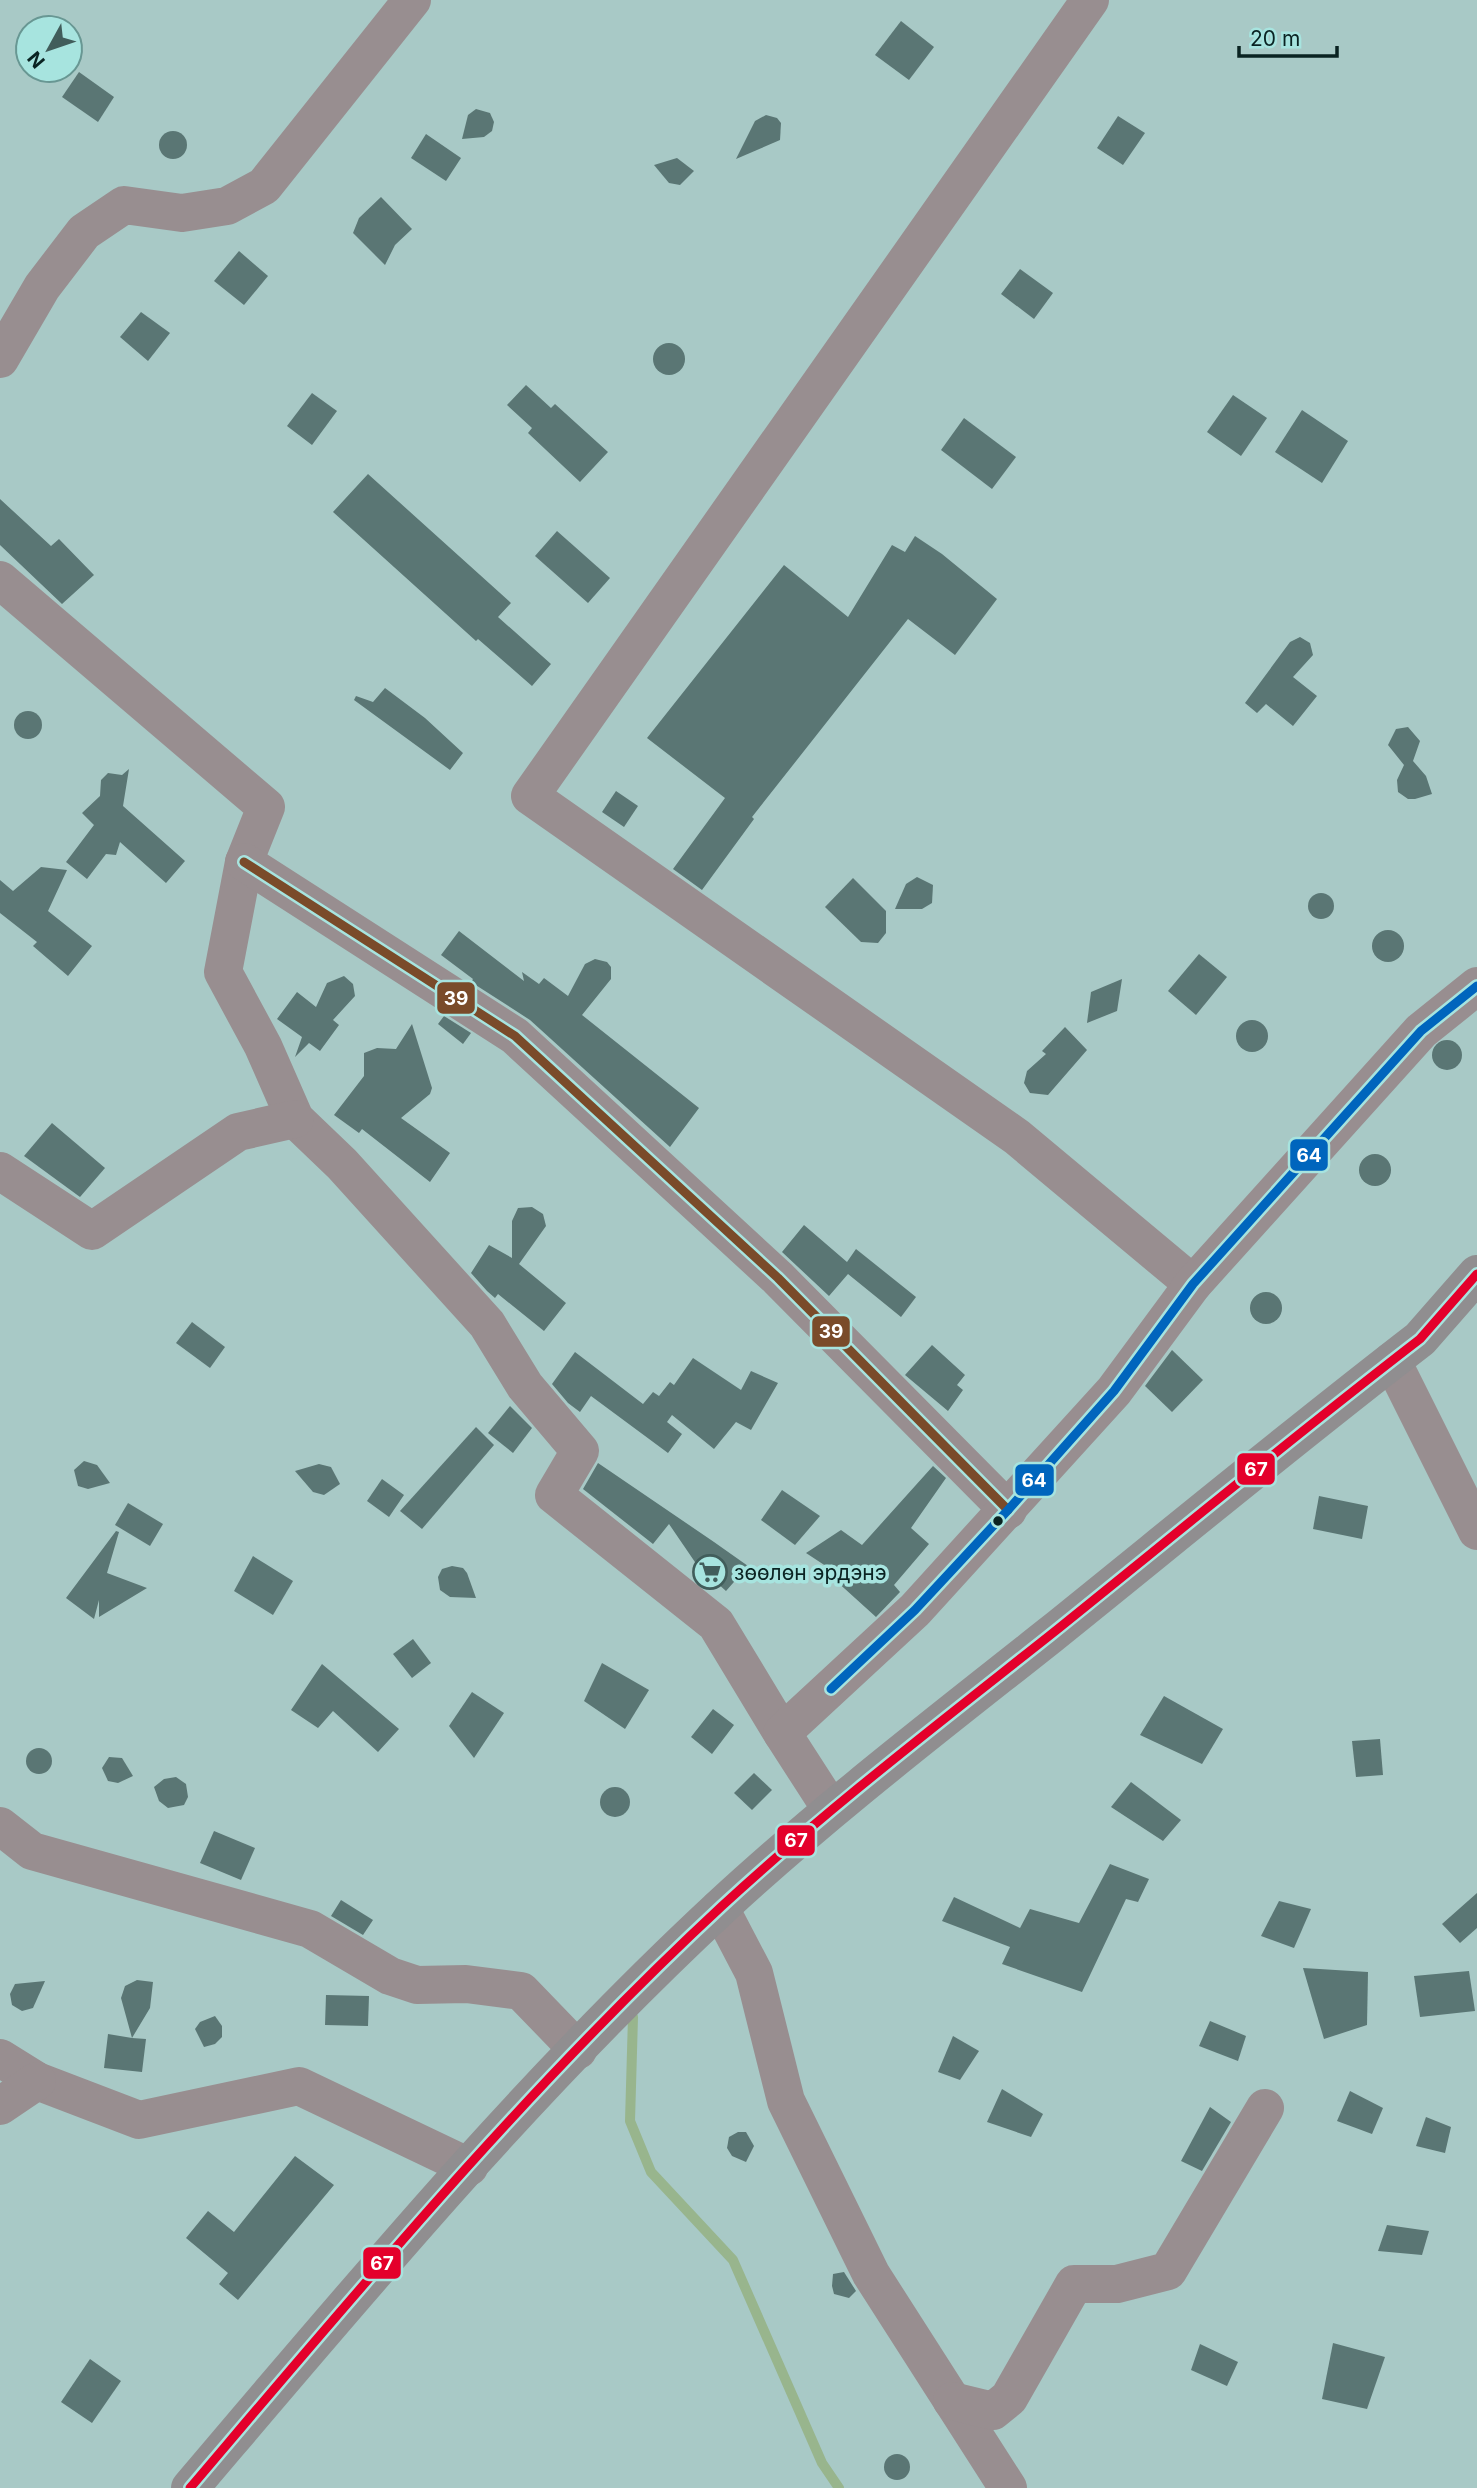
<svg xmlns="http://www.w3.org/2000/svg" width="1477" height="2488" viewBox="0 0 1477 2488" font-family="Inter,sans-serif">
<rect width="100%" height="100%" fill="#a8c9c6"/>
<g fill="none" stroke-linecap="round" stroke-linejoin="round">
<polyline stroke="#98b58d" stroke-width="10" points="633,2017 630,2121 651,2172 733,2260 822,2463 839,2488"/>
</g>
<g fill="#5a7674">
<polygon points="901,21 934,47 909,80 875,55"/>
<polygon points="79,72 114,97 98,122 62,97"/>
<polygon points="476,109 490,113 494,122 492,131 484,137 462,139 468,115"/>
<polygon points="766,115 777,118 781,123 780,140 736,159 755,121"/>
<polygon points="1118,116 1145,133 1123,165 1097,148"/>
<circle cx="173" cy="145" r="14"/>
<polygon points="426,134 461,158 446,181 411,158"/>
<polygon points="677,158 694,171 680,185 669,183 654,165"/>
<polygon points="381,197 412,229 395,245 385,265 353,233 359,218"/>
<polygon points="239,251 268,276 244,305 214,281"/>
<polygon points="1020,269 1053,293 1034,319 1001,294"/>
<polygon points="141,312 170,333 148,361 120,337"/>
<circle cx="669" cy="359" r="16"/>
<polygon points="526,385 551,408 555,404 608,452 580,482 528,433 532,428 507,405"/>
<polygon points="312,393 337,411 312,445 287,426"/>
<polygon points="1233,395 1267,418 1241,456 1207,432"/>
<polygon points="1302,410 1348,441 1322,483 1275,452"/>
<polygon points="964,418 1016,457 992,489 941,450"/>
<polygon points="368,474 511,603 498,617 551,664 532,686 478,639 476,641 333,512"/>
<polygon points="0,499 51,546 59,539 94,575 62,604 0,545"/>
<polygon points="557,531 610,578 588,603 535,556"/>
<polygon points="915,536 942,554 997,599 955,655 908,619 752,817 754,819 702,890 673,869 725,798 647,738 784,565 848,617 892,545 905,552"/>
<polygon points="1300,637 1310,643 1313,655 1293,677 1317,696 1293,726 1266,704 1257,713 1245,703 1290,642"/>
<polygon points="385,688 425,718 463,753 450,770 354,700 356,696 373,702"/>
<circle cx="28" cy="725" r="14"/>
<polygon points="1408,727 1420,741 1413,761 1426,776 1432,794 1415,799 1408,799 1398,792 1397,780 1404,765 1388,745 1396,729"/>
<polygon points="129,769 123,806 185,861 166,883 120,842 116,855 106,854 87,879 66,862 94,825 82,813 100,796 101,780 108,773 122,775"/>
<polygon points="616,791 638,806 624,827 602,812"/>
<polygon points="41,867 67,870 48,911 92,946 68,976 33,946 37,942 0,913 0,880 13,891"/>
<polygon points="917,877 933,885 932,903 922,909 895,909 906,884"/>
<polygon points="853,878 886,911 886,933 878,943 861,942 825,907"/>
<circle cx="1321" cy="906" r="13"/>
<circle cx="1388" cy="946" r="16"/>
<polygon points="459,931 524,981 522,972 539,984 544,978 568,996 585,964 595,959 607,962 611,967 611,979 582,1015 699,1108 670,1147 530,1020 471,982 473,979 441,955"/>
<polygon points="1199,954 1227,977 1196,1015 1168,991"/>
<polygon points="344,976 353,984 355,996 333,1020 339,1025 320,1051 309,1043 295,1057 302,1037 277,1019 297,992 316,1007 327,983"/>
<polygon points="1122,979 1117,1011 1087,1023 1091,992"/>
<polygon points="444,1016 471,1033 463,1044 438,1024"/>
<circle cx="1252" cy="1036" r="16"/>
<polygon points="412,1024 432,1088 430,1094 401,1118 450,1153 430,1182 362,1129 359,1133 334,1115 364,1076 364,1053 377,1048 396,1049"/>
<polygon points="1065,1027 1087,1050 1048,1095 1030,1093 1024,1083 1027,1071 1046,1054 1042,1051"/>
<circle cx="1447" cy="1055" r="15"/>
<polygon points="52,1123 105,1168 80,1197 24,1156"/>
<circle cx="1375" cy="1170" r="16"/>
<polygon points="532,1207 543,1214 546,1226 519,1264 566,1303 544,1331 498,1294 495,1298 487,1291 471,1273 489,1245 512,1258 512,1221 518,1208"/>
<polygon points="804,1225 847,1262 856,1249 916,1297 901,1317 848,1274 829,1296 782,1252"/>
<circle cx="1266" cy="1308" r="16"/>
<polygon points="192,1322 225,1347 210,1368 176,1343"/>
<polygon points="932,1345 965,1375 957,1385 963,1390 948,1411 905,1375"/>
<polygon points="1172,1350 1203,1380 1172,1412 1145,1386"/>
<polygon points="575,1352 643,1404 653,1392 659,1396 670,1382 674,1385 693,1358 741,1390 751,1371 778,1383 751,1430 736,1422 714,1449 672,1415 667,1422 682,1434 668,1453 591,1396 580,1412 568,1403 552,1384"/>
<polygon points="510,1406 532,1428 513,1453 488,1433"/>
<polygon points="476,1427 494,1445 422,1529 400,1511"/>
<polygon points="84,1461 97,1465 110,1483 88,1489 78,1486 74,1470"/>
<polygon points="598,1463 714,1542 748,1566 726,1591 716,1582 712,1587 669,1524 653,1544 583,1489"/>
<polygon points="319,1464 331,1467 340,1484 324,1495 313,1492 295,1471"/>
<polygon points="933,1466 946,1478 911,1528 929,1544 894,1585 900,1592 876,1617 834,1579 838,1574 806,1553 841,1530 862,1545"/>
<polygon points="382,1479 404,1495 389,1517 367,1501"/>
<polygon points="782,1490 820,1516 795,1545 761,1520"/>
<polygon points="1319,1496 1368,1506 1362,1539 1313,1529"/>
<polygon points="128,1503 163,1524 150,1546 115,1525"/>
<polygon points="116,1531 119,1532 107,1573 147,1588 99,1617 99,1600 94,1619 66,1598"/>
<polygon points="253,1556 293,1581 273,1615 234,1591"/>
<polygon points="452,1566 463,1568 467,1573 476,1598 450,1597 440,1590 438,1577 442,1569"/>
<polygon points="413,1639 431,1663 412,1678 393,1654"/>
<polygon points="602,1663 649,1690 625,1729 584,1701"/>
<polygon points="322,1664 399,1729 378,1752 333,1711 318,1728 291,1710"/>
<polygon points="472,1692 504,1713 474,1758 449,1726"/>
<polygon points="1164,1696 1223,1729 1202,1764 1140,1735"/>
<polygon points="713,1709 734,1725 712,1754 691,1737"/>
<polygon points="1380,1739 1383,1775 1356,1777 1352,1741"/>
<circle cx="39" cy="1761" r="13"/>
<polygon points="109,1757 122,1758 133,1776 118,1783 108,1781 102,1768"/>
<polygon points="754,1773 772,1790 752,1810 734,1793"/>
<polygon points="176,1777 186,1784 188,1797 184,1805 168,1808 159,1801 154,1787 164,1779"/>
<polygon points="1131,1782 1181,1820 1163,1841 1111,1807"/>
<circle cx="615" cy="1802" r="15"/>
<polygon points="214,1831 255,1848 241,1880 200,1863"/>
<polygon points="1110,1864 1149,1879 1138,1902 1126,1899 1082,1992 1002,1964 1010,1947 942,1921 954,1897 1020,1928 1030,1909 1079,1923"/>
<polygon points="1477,1893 1477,1928 1460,1943 1442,1924"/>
<polygon points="341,1900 373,1920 363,1935 331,1916"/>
<polygon points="1279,1901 1311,1909 1294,1948 1261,1936"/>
<polygon points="1303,1968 1368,1972 1367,2025 1324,2039"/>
<polygon points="1469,1971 1475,2011 1420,2017 1414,1976"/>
<polygon points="137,1980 153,1982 150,2008 132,2038 146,2039 142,2072 104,2068 108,2034 132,2038 121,1998 125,1986"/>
<polygon points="45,1981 33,2008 22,2011 12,2005 10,1994 15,1984"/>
<polygon points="326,1995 369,1996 368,2026 325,2025"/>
<polygon points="215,2016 222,2026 222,2037 215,2044 204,2047 195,2029 200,2022"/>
<polygon points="1210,2021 1246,2036 1238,2061 1199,2046"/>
<polygon points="953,2036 979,2051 960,2080 938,2072"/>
<polygon points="1002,2089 1043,2114 1031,2137 987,2122"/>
<polygon points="1350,2091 1383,2108 1372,2134 1337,2121"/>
<polygon points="1210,2107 1231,2122 1202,2171 1181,2161"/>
<polygon points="1426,2117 1451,2127 1445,2153 1416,2146"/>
<polygon points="738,2132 746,2132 754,2146 746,2162 732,2156 727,2148 729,2137"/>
<polygon points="295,2156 334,2185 238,2300 219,2284 228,2273 186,2238 208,2211 234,2232"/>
<polygon points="1387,2225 1429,2231 1422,2255 1378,2251"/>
<polygon points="844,2272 856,2291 849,2298 834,2294 832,2286 833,2274"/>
<polygon points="1333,2343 1385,2357 1367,2409 1322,2399"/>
<polygon points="1200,2344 1238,2362 1227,2386 1191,2370"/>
<polygon points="90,2359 121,2381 92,2423 61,2402"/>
<circle cx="897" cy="2467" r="13"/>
</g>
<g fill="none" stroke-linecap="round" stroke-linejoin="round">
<g stroke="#988e90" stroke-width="38">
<polyline points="1090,0 530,796 1017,1137 1193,1284"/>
<polyline points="0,359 42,287 84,232 124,205 182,213 227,206 264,186 412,0"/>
<polyline points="0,580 266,807 244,862 223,972 263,1046 295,1119 342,1164 487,1324 525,1386 580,1451 554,1495 716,1624 782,1733"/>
<polyline points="244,862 515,1036 778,1278 1008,1510"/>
<polyline points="0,1171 92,1231 238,1132 295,1119"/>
<polyline points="1392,1361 1477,1531"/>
<polyline points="831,1809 782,1733 915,1610 1114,1391 1193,1284 1421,1031 1477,986"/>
<polyline points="0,1826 32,1851 310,1929 390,1976 417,1985 466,1984 521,1991 578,2050"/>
<polyline points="720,1908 754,1973 786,2101 871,2274 1008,2488"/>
<polyline points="0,2058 37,2081 139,2120 299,2086 469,2167"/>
<polyline points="0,2106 37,2081"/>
<polyline points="952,2401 993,2411 1009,2398 1074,2284 1117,2284 1168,2271 1265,2108"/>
</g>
<path stroke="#908e90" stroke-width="38" d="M190 2488C360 2288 529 2085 722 1906 826 1810 938 1724 1049 1636 1172 1537 1294 1436 1420 1339L1477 1274"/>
<g stroke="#a7e4df" stroke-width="14">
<polyline id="bus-1" points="244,862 515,1036 778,1278 1008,1510"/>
</g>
<g stroke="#a7e4df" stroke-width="14">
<polyline id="bus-2" points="831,1689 915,1610 1008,1510 1114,1391 1193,1284 1421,1031 1477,986"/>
</g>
<g stroke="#a7e4df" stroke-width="14">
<path id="bus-3" d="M190 2488C360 2288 529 2085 722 1906 826 1810 938 1724 1049 1636 1172 1537 1294 1436 1420 1339L1477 1274"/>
</g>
<use href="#bus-1" stroke="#7a4b2a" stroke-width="9"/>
<use href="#bus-2" stroke="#0065bd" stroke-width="9"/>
<use href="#bus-3" stroke="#e4002b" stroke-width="9"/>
</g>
<defs>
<g id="supermarket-ring" transform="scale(1.75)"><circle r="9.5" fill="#a7e4df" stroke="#415d5b" stroke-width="1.5"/><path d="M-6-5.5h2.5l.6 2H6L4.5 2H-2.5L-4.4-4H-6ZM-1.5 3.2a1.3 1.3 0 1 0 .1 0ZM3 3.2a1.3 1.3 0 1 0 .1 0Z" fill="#415d5b"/></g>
</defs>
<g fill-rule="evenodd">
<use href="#supermarket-ring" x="710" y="1572"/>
</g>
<circle fill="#0a2322" stroke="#a7e4df" stroke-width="2.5" cx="998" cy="1521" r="6"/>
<g text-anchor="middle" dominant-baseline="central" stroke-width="7" stroke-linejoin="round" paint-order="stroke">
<g font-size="21" fill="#0a2322" stroke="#a7e4df" text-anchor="start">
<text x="734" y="1572">зөөлөн эрдэнэ</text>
</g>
</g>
<g stroke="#a7e4df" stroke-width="2.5">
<rect x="436" y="981" width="40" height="34" rx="7" fill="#7a4b2a"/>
<rect x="1289" y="1138" width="40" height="34" rx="7" fill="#0065bd"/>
<rect x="811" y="1315" width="40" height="33" rx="7" fill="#7a4b2a"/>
<rect x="1236" y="1452" width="40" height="34" rx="7" fill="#e4002b"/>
<rect x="1014" y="1463" width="41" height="34" rx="7" fill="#0065bd"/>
<rect x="776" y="1824" width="40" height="33" rx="7" fill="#e4002b"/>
<rect x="362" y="2246" width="40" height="34" rx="7" fill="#e4002b"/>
</g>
<g font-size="19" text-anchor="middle" font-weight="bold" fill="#fff">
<text x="456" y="1005">39</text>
<text x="1309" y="1162">64</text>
<text x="831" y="1338">39</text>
<text x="1256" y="1476">67</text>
<text x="1034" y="1487">64</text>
<text x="796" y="1847">67</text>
<text x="382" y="2270">67</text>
</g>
<g transform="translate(49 49) rotate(230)"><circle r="33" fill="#a7e4df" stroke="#689793" stroke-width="2"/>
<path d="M0-5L12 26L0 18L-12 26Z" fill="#415d5b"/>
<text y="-10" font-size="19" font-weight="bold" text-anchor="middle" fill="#0a2322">N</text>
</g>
<path d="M1239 46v10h98v-10" fill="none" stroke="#0a2322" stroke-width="3.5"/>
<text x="1250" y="46" font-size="21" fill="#0a2322" stroke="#a7e4df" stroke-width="5" paint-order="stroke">20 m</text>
</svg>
